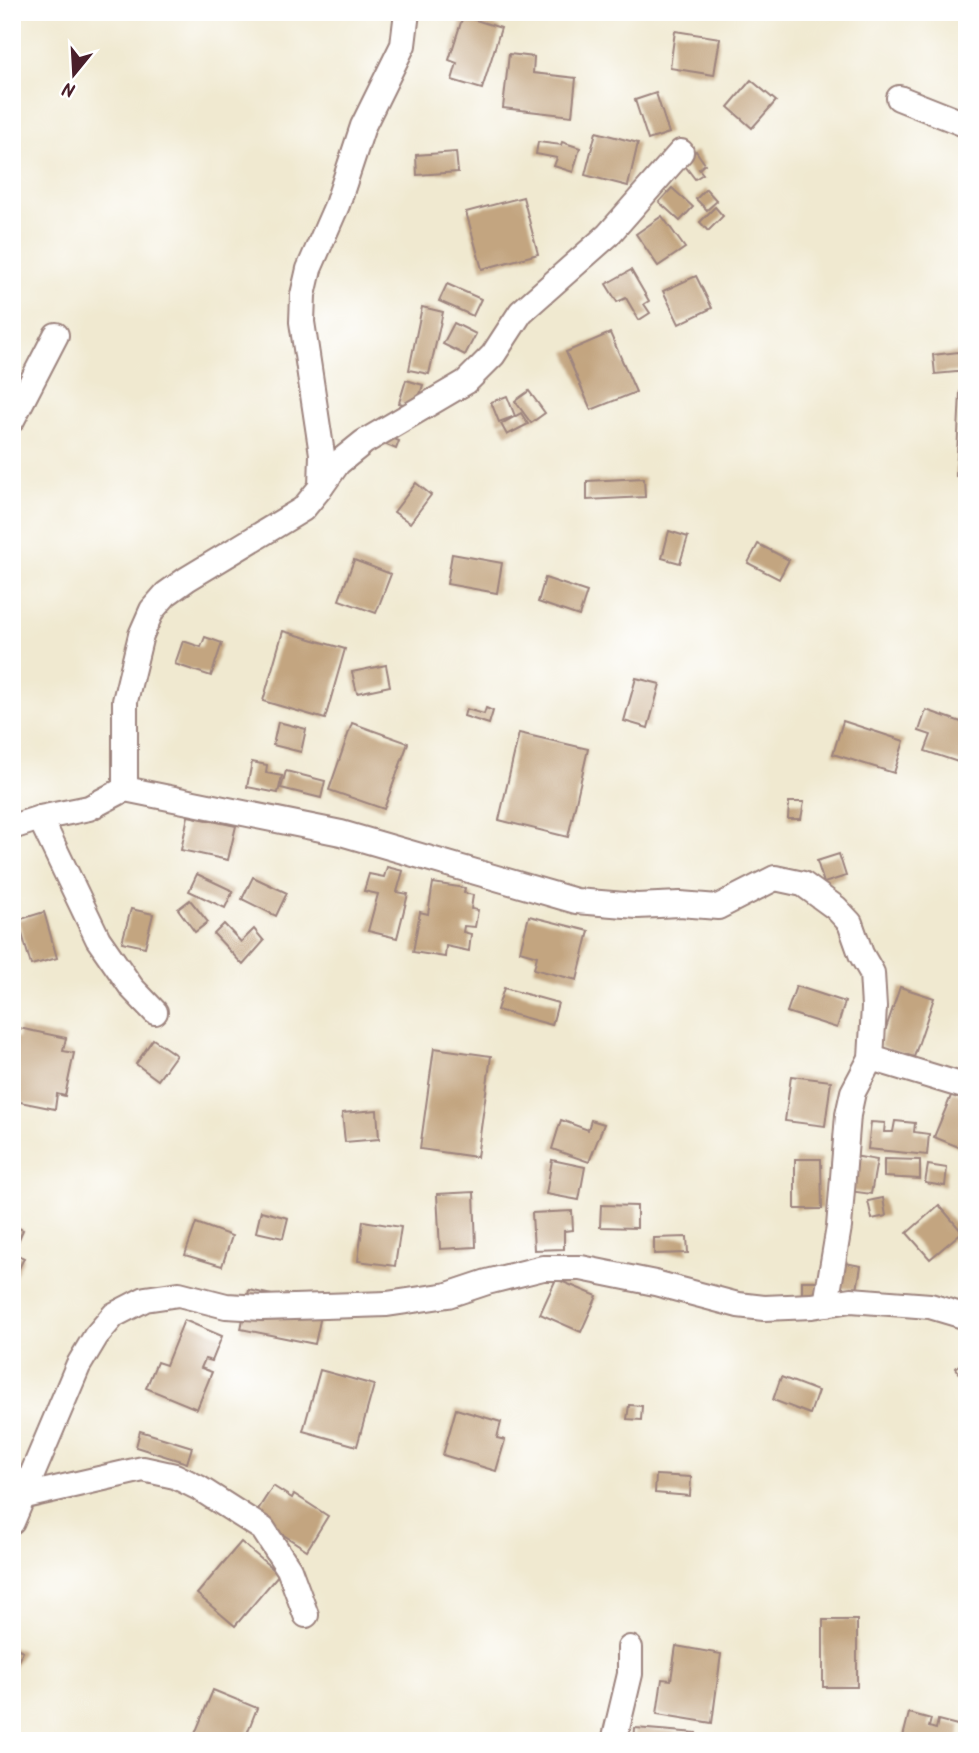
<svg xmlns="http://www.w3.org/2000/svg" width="979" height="1753" viewBox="0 0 979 1753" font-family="Kalam,sans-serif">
<rect width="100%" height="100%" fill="#fff"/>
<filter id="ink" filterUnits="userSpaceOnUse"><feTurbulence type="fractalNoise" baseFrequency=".0143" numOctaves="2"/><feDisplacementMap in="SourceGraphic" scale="14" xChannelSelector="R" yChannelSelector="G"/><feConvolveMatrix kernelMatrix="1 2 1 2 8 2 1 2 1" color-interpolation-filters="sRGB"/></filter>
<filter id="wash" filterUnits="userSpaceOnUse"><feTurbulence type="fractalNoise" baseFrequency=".00686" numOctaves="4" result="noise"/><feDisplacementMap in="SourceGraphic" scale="28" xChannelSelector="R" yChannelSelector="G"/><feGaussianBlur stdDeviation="1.57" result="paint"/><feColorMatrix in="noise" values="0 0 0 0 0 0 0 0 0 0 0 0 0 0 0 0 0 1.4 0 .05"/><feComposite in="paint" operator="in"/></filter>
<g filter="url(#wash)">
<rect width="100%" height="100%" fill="#f0e9d0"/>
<g id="blocks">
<g fill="#c3a580">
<polygon points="463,16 501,28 482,89 452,80 457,63 449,60"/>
<polygon points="675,31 720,38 714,75 670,68"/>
<polygon points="509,54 534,57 533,73 576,78 572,116 503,108"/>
<polygon points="751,80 776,101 752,128 728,107"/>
<polygon points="656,93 669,133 648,140 635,100"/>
<polygon points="596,132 638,143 628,186 585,175"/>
<polygon points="538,142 561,145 562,142 580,148 573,172 554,166 557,158 536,154"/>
<polygon points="696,151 705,164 699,169 703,174 695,179 682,162"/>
<polygon points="456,152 458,172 417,175 416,155"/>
<polygon points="672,188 693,207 680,221 659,202"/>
<polygon points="706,189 717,201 707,210 696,199"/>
<polygon points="523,197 538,254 482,269 466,212"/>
<polygon points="715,207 723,216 708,231 700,222"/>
<polygon points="662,216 685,248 658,266 636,234"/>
<polygon points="631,270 649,301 644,304 650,313 639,320 626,298 617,302 606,284"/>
<polygon points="696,276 712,308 679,324 663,291"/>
<polygon points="447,284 481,299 473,316 439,301"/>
<polygon points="422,307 443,312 429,374 409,370"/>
<polygon points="454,323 476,334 465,355 443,344"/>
<polygon points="610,333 636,392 591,410 566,352"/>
<polygon points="967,351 967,371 935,374 933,355"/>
<polygon points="406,380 423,385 416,407 399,403"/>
<polygon points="529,391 545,413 531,423 515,401"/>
<polygon points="960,392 967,392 967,477 956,476"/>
<polygon points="507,396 515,416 499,422 491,402"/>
<polygon points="521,413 528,424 507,435 501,424"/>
<polygon points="387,436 399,441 396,449 384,444"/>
<polygon points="644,478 645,497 587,500 587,481"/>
<polygon points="416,483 431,495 410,523 394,512"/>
<polygon points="669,531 688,537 680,563 662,558"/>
<polygon points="758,544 789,560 779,579 748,563"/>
<polygon points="452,554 502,563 497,593 447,584"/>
<polygon points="354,560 391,574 376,613 339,600"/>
<polygon points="545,578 587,592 579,616 538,602"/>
<polygon points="283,631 345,649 325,719 263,701"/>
<polygon points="205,637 222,643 211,676 175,664 183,641 201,647"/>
<polygon points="386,665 390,686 357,693 352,672"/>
<polygon points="636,678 660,684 648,728 624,721"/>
<polygon points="486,708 493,711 489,724 464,716 466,709 484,714"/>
<polygon points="926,710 967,724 967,765 925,751 931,735 919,731"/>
<polygon points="843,721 904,741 894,773 833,754"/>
<polygon points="278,722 306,729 301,752 273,745"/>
<polygon points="352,723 408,743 384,809 329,790"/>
<polygon points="519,733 588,749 568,837 499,820"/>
<polygon points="252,762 267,765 266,773 282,776 278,793 247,787"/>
<polygon points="286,771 325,781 321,798 281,788"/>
<polygon points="789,802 804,802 801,819 788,819"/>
<polygon points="188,816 236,826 228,860 181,850"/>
<polygon points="839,854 846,876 824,883 817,861"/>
<polygon points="387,867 403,871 397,892 408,894 397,938 368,931 378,894 364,891 369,874 384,877"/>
<polygon points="197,874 233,891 225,908 189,891"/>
<polygon points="253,877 287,893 276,916 242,899"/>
<polygon points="433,883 465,888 464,893 473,895 471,909 478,910 475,927 464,926 463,932 471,934 469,951 446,946 445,957 413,952 420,912 428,914"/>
<polygon points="190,900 208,922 195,932 178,909"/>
<polygon points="131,909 153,914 145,947 122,942"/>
<polygon points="44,912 57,958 31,965 18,920"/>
<polygon points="529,916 589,931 577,980 534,969 537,956 520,951"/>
<polygon points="224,924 241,942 254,929 264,941 243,965 214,934"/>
<polygon points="796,986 845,1002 837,1028 787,1012"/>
<polygon points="900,987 934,998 914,1057 880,1046"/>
<polygon points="504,988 558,1003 552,1025 497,1010"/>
<polygon points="19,1028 66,1038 63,1051 74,1053 65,1096 57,1094 55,1109 15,1101 18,1089 12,1088 12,1037 18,1038"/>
<polygon points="153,1039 176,1055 158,1080 136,1064"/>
<polygon points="434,1048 491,1056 477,1157 420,1149"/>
<polygon points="791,1076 831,1081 825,1126 785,1121"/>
<polygon points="953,1091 967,1096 967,1132 961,1148 934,1137"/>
<polygon points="377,1110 379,1139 345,1142 342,1113"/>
<polygon points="561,1120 588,1130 591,1120 604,1124 589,1162 552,1149"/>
<polygon points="895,1121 915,1123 914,1132 929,1134 927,1155 868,1149 871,1122 885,1123 884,1132 893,1132"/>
<polygon points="854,1156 877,1160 871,1194 849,1191"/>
<polygon points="795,1159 821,1159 822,1209 795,1209"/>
<polygon points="884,1159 920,1160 920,1179 884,1177"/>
<polygon points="552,1160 585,1167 579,1200 546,1194"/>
<polygon points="928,1165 947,1168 945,1186 925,1183"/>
<polygon points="474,1192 476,1247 440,1249 437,1194"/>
<polygon points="883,1198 886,1216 872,1219 868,1201"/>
<polygon points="601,1205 637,1206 637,1228 600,1227"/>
<polygon points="939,1205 962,1232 930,1259 907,1233"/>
<polygon points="261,1211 288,1218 283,1238 256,1232"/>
<polygon points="572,1211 573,1230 564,1231 564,1249 534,1250 532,1213"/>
<polygon points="363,1221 401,1227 395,1266 358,1261"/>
<polygon points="196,1223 232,1236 222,1266 185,1255"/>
<polygon points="12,1225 23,1230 13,1253 24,1258 12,1283"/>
<polygon points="687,1237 688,1253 654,1254 654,1238"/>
<polygon points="845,1263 861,1266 857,1290 841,1288"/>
<polygon points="556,1279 597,1296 581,1332 540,1314"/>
<polygon points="802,1281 819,1281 818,1302 802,1301"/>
<polygon points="249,1290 323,1306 315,1344 241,1329"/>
<polygon points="184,1320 222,1336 212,1361 205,1359 201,1368 212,1372 197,1409 146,1388 157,1362 166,1365"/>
<polygon points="967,1357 967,1385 956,1368"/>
<polygon points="320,1370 374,1385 357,1446 303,1431"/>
<polygon points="781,1377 818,1391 810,1414 773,1400"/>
<polygon points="629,1405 642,1406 641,1420 627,1419"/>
<polygon points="456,1409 501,1422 497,1438 505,1440 496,1471 443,1455"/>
<polygon points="140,1431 192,1447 187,1463 136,1447"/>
<polygon points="656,1475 691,1477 690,1496 655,1493"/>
<polygon points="273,1486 292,1498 294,1494 328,1516 307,1550 254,1516"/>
<polygon points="241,1542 279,1574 235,1626 197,1594"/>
<rect x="823" y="1620" width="34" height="67"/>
<polygon points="12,1646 23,1651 12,1672"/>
<polygon points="676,1646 721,1654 712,1723 657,1714 662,1679 671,1680"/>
<polygon points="213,1690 257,1708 244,1741 192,1741"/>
<polygon points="909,1713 931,1719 929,1727 936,1729 938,1720 961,1726 957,1741 902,1741"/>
<polygon points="635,1728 696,1733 695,1741 634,1741"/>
</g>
</g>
</g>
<g filter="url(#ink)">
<use href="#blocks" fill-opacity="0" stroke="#9d847e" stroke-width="2"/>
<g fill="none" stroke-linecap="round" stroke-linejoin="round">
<g stroke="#9d847e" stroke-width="28">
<g id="street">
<polyline points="899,98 967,125"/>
<polyline points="12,420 56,335"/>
<polyline points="321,487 338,463 364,442 466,382 493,355 521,312 608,235 681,152"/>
<polyline points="125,789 341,833 576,901 637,906 680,904 718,907 775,878 803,884 836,908 850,923 861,954 872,973 874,1007 871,1058 853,1092 848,1115 839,1227 826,1304"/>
<polyline points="40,818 98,939 132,988 155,1012"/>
<polyline points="12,827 40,818 89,808 125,789 125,701 141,635 152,610 166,594 187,579 303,509 321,487 322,454 302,322 303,295 309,269 337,205 363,126 403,45 407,12"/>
<polyline points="871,1058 967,1087"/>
<polyline points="25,1496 143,1469 175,1476 199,1488 263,1529 289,1569 306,1615"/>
<polyline points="12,1522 78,1366 96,1336 114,1315 145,1299 179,1294 226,1306 262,1308 387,1304 448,1295 487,1282 543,1268 581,1268 655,1283 738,1305 764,1308 812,1306 851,1300 930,1306 967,1317"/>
<polyline points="614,1741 630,1674 630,1648"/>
</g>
</g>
<use href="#street" stroke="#fff" stroke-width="24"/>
</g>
</g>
<rect width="979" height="1753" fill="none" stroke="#fff" stroke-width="42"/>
<g transform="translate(74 74) rotate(198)" stroke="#ffffff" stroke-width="5" paint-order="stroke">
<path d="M0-5L12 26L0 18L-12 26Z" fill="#4a1f2b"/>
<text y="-10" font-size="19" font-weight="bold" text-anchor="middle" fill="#4a1f2b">N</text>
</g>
</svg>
